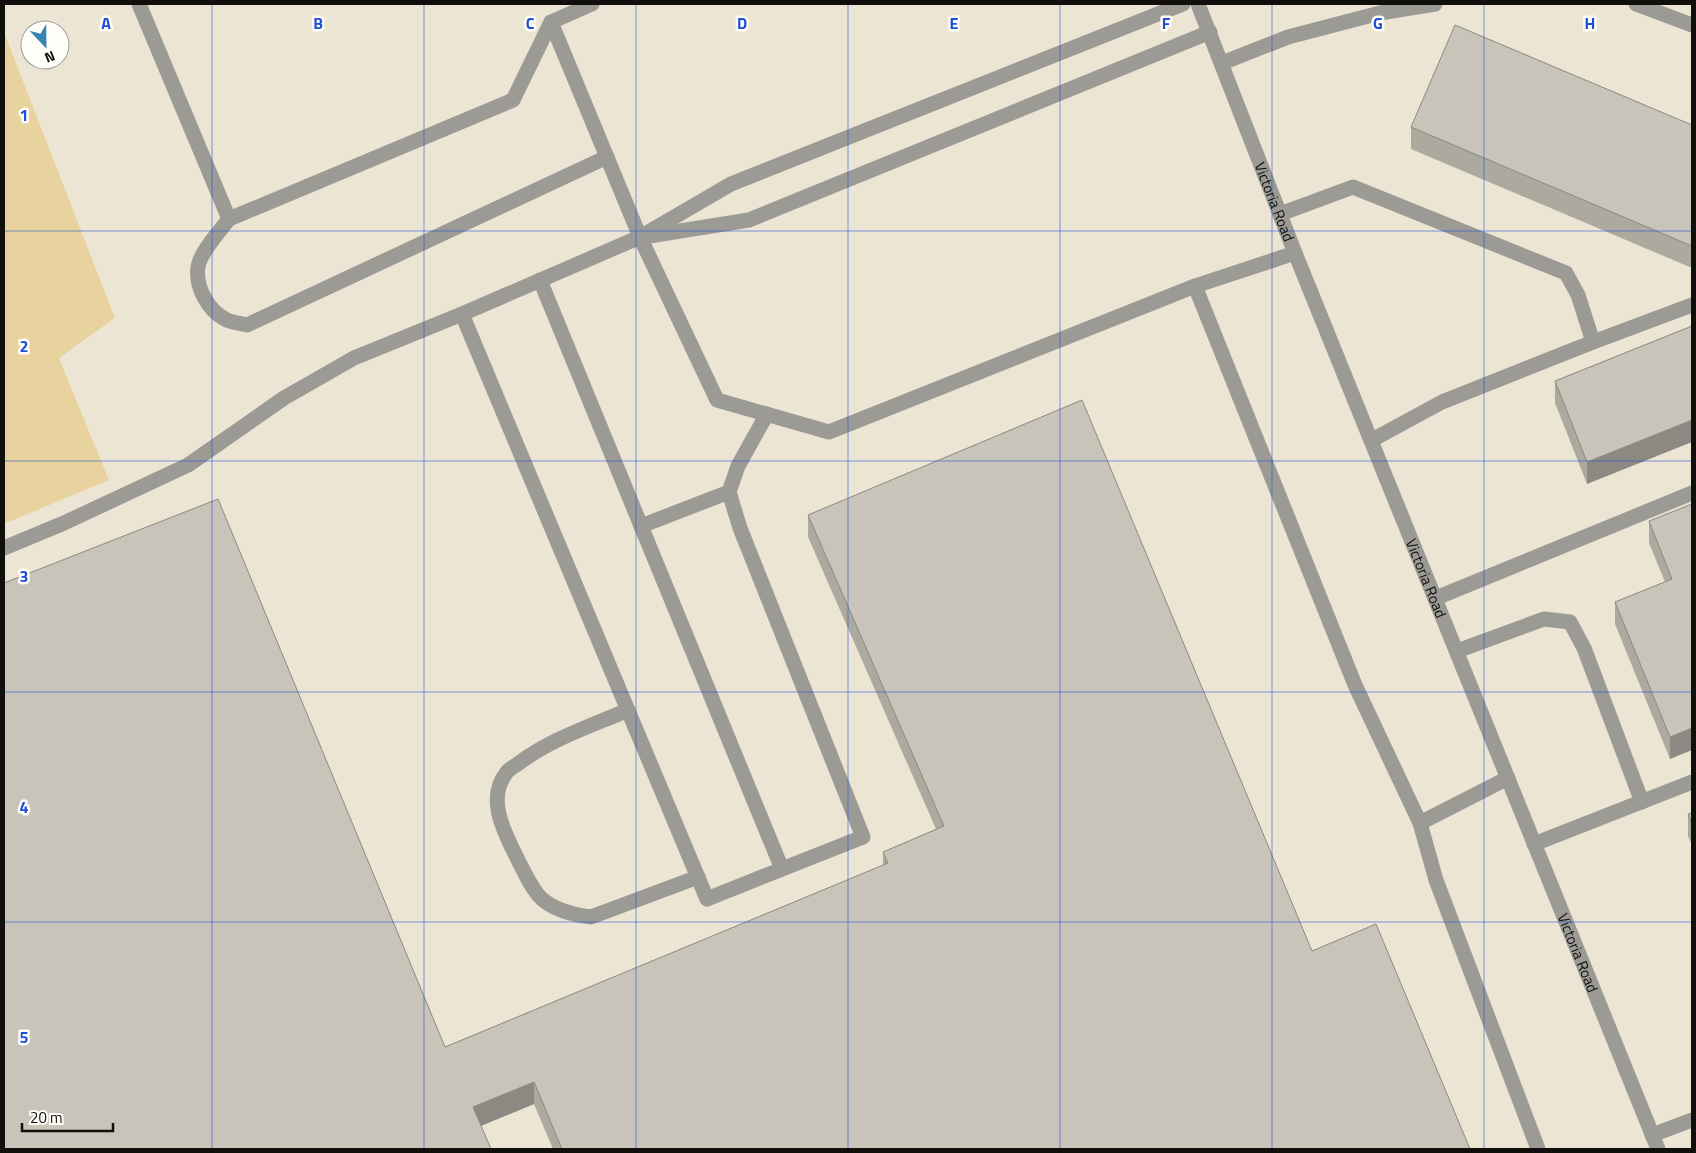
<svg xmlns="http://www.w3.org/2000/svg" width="1696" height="1153" viewBox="0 0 1696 1153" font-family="'Titillium Web',sans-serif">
<rect width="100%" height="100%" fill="#f4efe4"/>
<path fill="#ece5d3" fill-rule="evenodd" d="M4 4H1692V1149H4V524L109 480 59 358 115 318 4 32ZM30 30H60V60H30Z"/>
<polygon fill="#e8d39e" points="4,32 115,318 59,358 109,480 4,524"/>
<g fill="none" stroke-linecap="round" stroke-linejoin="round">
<g stroke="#9b9a95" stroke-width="15">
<polyline points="139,4 229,219 513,100 551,22 592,4"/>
<path id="s1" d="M1198 4 1295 253 1658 1149"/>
<polyline points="1636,4 1692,25"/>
<polyline points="551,22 640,237 717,400 829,432 1195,286"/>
<polyline points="1222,63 1288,37 1380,13 1435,4"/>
<polyline points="1280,214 1353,187 1566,273 1578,295 1593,342 1442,402 1372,440"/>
<path d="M229 219C220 231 200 252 198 267 195 287 208 310 225 319 231 323 241 323 247 325L607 157"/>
<polyline points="649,236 749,220 1210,32"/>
<polyline points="1295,253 1195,286 1355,685 1420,823 1508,778"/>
<polyline points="540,280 782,869 863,837 740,528 729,492 738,466 767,414"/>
<polyline points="462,314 707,899 782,869"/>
<polyline points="1593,342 1692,305"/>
<polyline points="641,526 729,492"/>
<polyline points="4,548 64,523 188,465 284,398 354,358 462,314 640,237 731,184 1183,4"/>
<polyline points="1436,598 1692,493"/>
<polyline points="1457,651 1544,619 1570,622 1584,648 1642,802"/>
<path d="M628 710C591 726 551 739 519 763 515 766 510 768 507 772 484 800 507 837 520 864 526 875 532 890 542 899 556 911 574 915 591 917L698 877"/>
<polyline points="1420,823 1436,880 1538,1149"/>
<polyline points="1534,844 1692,782"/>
<polyline points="1652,1135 1692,1120"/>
</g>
</g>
<g fill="#aca99f">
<polygon points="1692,125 1692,268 1411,149 1411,127"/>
<polygon points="1692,326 1587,484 1555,403 1555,381"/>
<polygon points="1692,504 1670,759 1615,624 1615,602 1665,582 1649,543 1649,521"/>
<polygon points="808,515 1312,951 1470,1149 553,1149 534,1104 481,1126 445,1047 883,866 883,852 936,829 808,537"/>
<polygon points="1692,813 1692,845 1688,836 1688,814"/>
</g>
<g fill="#8c8982">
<polygon points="1692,420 1692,442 1587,484 1587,462"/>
<polygon points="1692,728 1692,750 1670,759 1670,737"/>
<polygon points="534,1082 534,1104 473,1129 473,1107"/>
</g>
<g fill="#c8c4b9" stroke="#8c8982">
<polygon points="1455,25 1692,125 1692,246 1411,127"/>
<polygon points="1692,326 1692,420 1587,462 1555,381"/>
<polygon points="1082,400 1312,951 1376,924 1470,1149 562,1149 534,1082 473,1107 491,1149 4,1149 4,583 218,499 445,1047 888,863 883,852 944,826 808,515"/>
<polygon points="1692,504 1692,728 1670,737 1615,602 1672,579 1649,521"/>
<polygon points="1692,813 1692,824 1688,814"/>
</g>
<path fill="none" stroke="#1d4ed8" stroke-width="1" stroke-opacity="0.55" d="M212 4V1149M424 4V1149M636 4V1149M848 4V1149M1060 4V1149M1272 4V1149M1484 4V1149M4 231H1692M4 461H1692M4 692H1692M4 922H1692"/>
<g text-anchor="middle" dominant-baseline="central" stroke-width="5" stroke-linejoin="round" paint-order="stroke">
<g font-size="15" fill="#110f0c" stroke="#fffdf8">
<text stroke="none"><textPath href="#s1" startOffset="212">Victoria Road</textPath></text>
<text stroke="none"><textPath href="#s1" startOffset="618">Victoria Road</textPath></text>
<text stroke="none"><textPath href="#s1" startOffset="1022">Victoria Road</textPath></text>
</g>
</g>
<g font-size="16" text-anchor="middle" font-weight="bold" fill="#1d4ed8" stroke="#fffdf8" stroke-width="5" stroke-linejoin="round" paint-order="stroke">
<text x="106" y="29">A</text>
<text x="318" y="29">B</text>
<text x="530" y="29">C</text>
<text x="742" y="29">D</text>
<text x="954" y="29">E</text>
<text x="1166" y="29">F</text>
<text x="1378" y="29">G</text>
<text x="1590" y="29">H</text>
<text x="24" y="121">1</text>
<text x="24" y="352">2</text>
<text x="24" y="582">3</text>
<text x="24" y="813">4</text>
<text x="24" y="1043">5</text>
</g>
<rect width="1696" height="1153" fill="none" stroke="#110f0c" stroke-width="10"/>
<g transform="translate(45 45) rotate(158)"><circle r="24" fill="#fffdf8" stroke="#a09e9a"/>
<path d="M0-4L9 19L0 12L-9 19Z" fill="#3385b6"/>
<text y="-8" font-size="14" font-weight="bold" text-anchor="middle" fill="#110f0c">N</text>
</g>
<path d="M22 1123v8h91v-8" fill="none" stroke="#110f0c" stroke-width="2.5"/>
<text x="30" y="1123" font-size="15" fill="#110f0c" stroke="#fffdf8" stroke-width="4" paint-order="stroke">20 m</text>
</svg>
